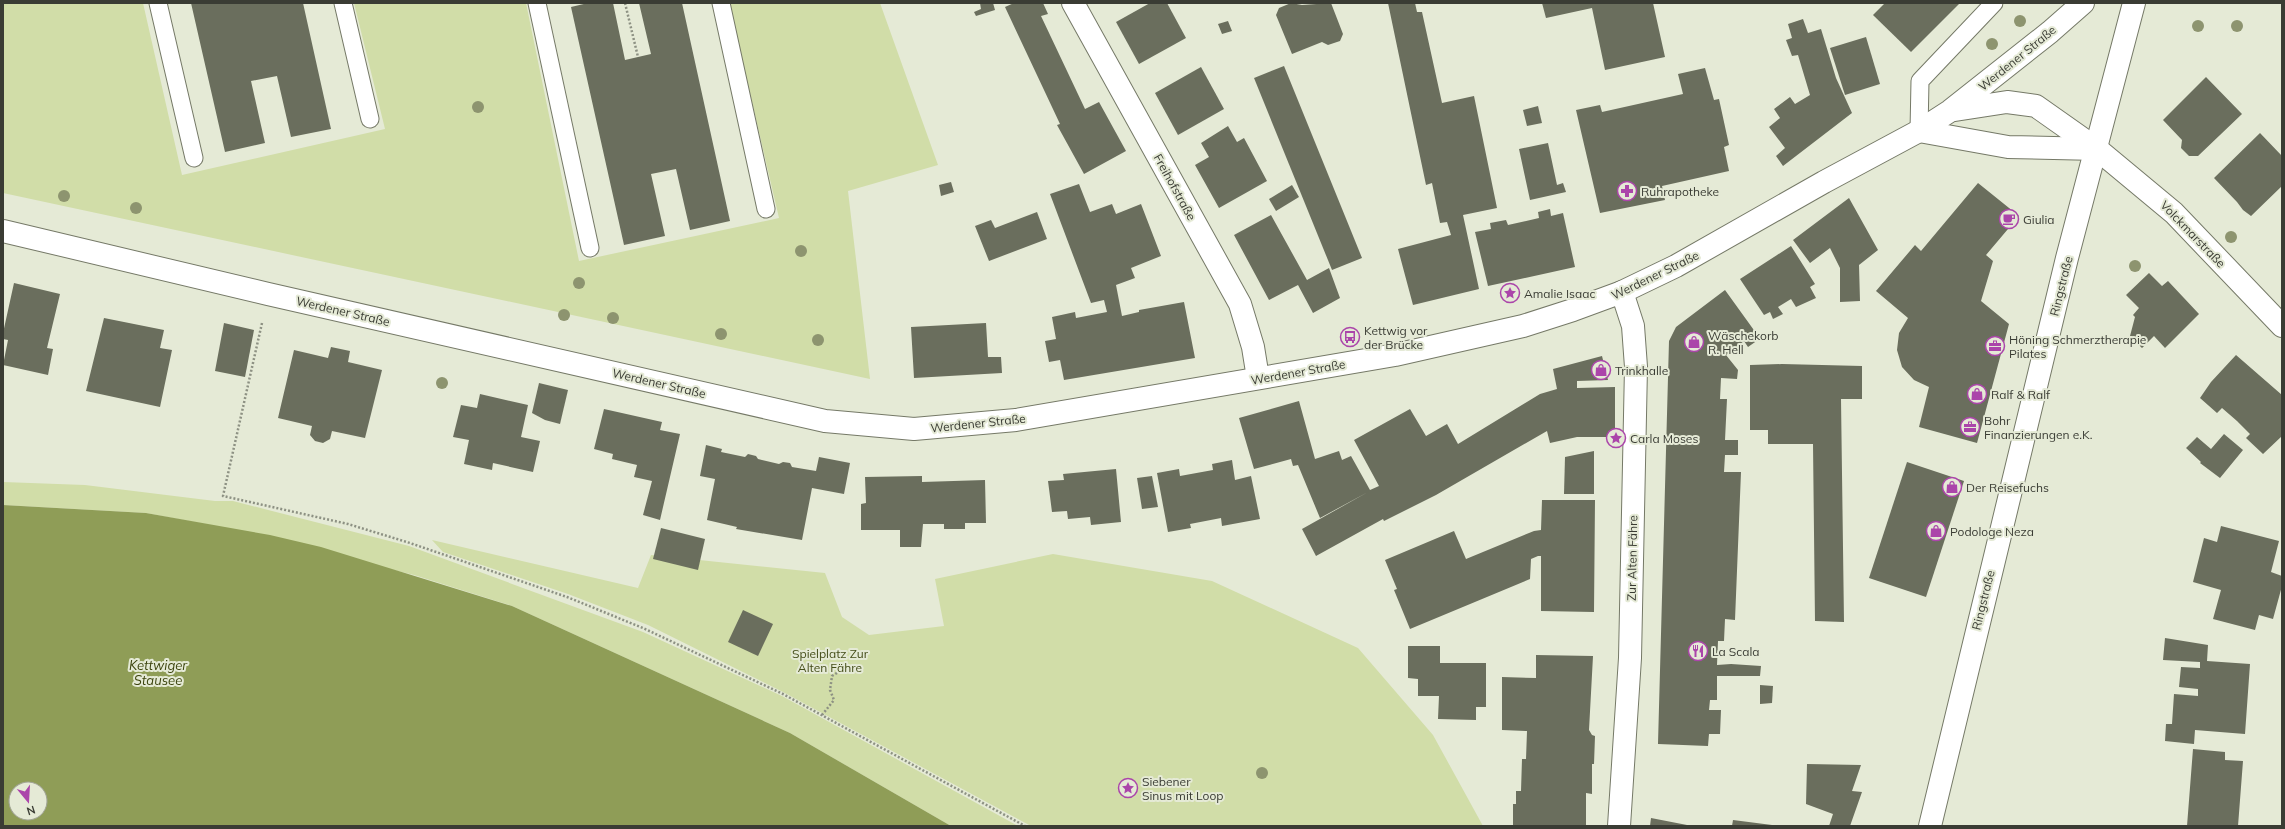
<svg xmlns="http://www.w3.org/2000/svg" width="2285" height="829" viewBox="0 0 2285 829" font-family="Mulish,sans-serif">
<rect width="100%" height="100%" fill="#e5ead6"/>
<g fill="#d1dda8">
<polygon points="3,3 143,3 182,175 385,129 354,3 526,3 579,261 779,218 729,3 880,3 938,165 848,191 870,379 3,193"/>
<polygon points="3,482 85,485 215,501 233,501 409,546 643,632 782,696 1018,826 951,826 790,733 512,606 414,575 210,525 146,513 3,505"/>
<polygon points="432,540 638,588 651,555 825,573 842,617 869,635 944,626 935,579 1053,554 1212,581 1358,648 1433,735 1483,826 1031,826 783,692 648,625 568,594 443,552"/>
</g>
<path fill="#8f9d57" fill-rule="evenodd" d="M3 505 146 513 270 535 321 547 512 606 790 733 951 826H3ZM16 789H40V813H16Z"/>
<g fill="#6a6e5d">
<polygon points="191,3 303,3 331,129 291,137 277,76 251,81 265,143 225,152"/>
<polygon points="588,3 613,3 625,60 651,54 639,3 682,3 730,221 690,230 676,169 651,174 665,236 624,245 571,7"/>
<polygon points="980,3 993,3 995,10 976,16 974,12 981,9"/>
<polygon points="1014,3 1043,3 1048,14 1041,16 1085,109 1099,102 1126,151 1084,174 1057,125 1060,124 1005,7"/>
<polygon points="1150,3 1167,3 1186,38 1139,64 1116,22"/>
<polygon points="1291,3 1302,5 1331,3 1343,34 1340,41 1328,45 1322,42 1292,54 1276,15 1279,8"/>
<polygon points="1388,3 1415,3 1417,12 1422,12 1442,103 1474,96 1497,208 1463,215 1479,289 1413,305 1398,249 1451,235 1447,222 1440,223 1432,183 1426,185"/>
<polygon points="1542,3 1653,3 1665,57 1605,70 1592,8 1546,18"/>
<polygon points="1885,3 1960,3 1911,52 1873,15"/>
<polygon points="1803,19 1808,33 1821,29 1836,78 1852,113 1783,166 1776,156 1785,148 1769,127 1780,118 1774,109 1790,97 1795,104 1810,95 1798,55 1792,56 1786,40 1792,38 1788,24"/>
<polygon points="1228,21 1232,31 1222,34 1218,24"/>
<polygon points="1866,37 1880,84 1845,95 1830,48"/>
<polygon points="1284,66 1362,258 1332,270 1254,78"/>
<polygon points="1201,67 1224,109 1178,135 1155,93"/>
<polygon points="1705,68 1714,100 1719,99 1729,145 1724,147 1729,171 1662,186 1665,200 1600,213 1576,110 1600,105 1602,112 1683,94 1678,74"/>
<polygon points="2206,77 2242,114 2198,156 2189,156 2181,148 2182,140 2163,120"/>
<polygon points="1538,106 1542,123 1527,126 1523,110"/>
<polygon points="1228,126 1237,142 1244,138 1267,181 1219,208 1195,165 1209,157 1201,143"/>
<polygon points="2260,133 2282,156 2282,186 2251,216 2243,210 2237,202 2214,178"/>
<polygon points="1548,143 1557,185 1563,183 1566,192 1530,200 1519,149"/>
<polygon points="951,182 954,192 941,196 939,185"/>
<polygon points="1978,183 2019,216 1986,255 1993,261 1981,301 2009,324 1977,443 1919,427 1929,387 1914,380 1902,367 1897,350 1899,333 1908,318 1876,291 1915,245 1921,251"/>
<polygon points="1079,184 1090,212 1112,204 1116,214 1141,204 1161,256 1131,268 1135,278 1116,285 1122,316 1139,312 1139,310 1184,302 1195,358 1064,380 1060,360 1049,362 1045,341 1056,339 1052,317 1075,312 1076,318 1107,312 1104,300 1091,303 1050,194"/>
<polygon points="1292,185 1299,197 1276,211 1269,199"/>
<polygon points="1849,198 1878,250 1859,265 1860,301 1840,302 1840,268 1830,248 1810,263 1793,240"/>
<polygon points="1550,209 1551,216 1563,213 1575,267 1488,286 1475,232 1491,229 1490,223 1506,220 1508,225 1539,218 1538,212"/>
<polygon points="1037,212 1047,239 989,261 975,226 991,220 995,228"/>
<polygon points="1271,215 1307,280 1329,268 1340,298 1313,313 1298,285 1269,300 1234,235"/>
<polygon points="1791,246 1815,284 1810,287 1816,298 1796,307 1791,299 1778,307 1783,314 1773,319 1770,312 1764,315 1740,279"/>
<polygon points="2149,273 2162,286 2168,281 2199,314 2165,348 2154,336 2142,348 2130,336 2135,317 2133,315 2139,308 2126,295"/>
<polygon points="14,283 60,294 47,348 53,349 48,375 3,365 8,340 3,339 3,333"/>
<polygon points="1725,290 1756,333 1754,334 1758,340 1748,347 1744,341 1726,355 1738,370 1737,379 1721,378 1720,399 1727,399 1725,440 1738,440 1738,455 1725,455 1724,472 1741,472 1735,620 1725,619 1724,641 1718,641 1717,665 1731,664 1761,666 1760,676 1717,676 1717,700 1710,700 1709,710 1721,710 1720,734 1709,734 1708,746 1658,744 1669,341 1676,327"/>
<polygon points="104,318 164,330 160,348 172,350 160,407 86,391"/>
<polygon points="224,323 254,330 245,377 215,371"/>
<polygon points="986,323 988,357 1001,357 1002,373 914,378 911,327"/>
<polygon points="331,347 350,351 348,362 382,370 365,438 332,431 330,439 323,443 315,441 310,435 312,426 278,418 294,350 328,358"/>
<polygon points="2236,355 2282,395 2282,436 2263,454 2246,438 2250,434 2237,421 2222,408 2217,413 2200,398 2211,382"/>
<polygon points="1602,356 1608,380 1577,381 1577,388 1615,387 1615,437 1577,437 1550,443 1547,431 1436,495 1384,521 1383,519 1316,556 1302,529 1368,492 1320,518 1298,465 1293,466 1291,459 1254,469 1239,418 1299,401 1315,459 1339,451 1342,460 1351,456 1370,490 1379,486 1354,440 1410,409 1426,436 1447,424 1458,444 1540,394 1557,389 1553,369"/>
<polygon points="1782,364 1862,366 1862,399 1841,399 1844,622 1815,621 1813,444 1768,444 1768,430 1750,430 1750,365"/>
<polygon points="539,383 568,390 560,424 545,420 532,413"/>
<polygon points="480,394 528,405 521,437 540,441 533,472 493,463 492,470 464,464 469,440 453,437 461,405 477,408"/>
<polygon points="604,409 662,422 660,430 680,434 660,520 643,515 652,481 634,477 637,465 612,459 613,454 594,449"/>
<polygon points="2224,434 2243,450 2220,478 2200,463 2201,462 2186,448 2197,437 2211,449"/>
<polygon points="706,445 722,449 721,452 745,457 748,454 756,456 758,459 779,464 783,462 790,463 792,467 816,471 819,457 850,463 844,494 812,488 802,540 736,529 737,527 707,520 715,479 700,476"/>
<polygon points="1594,451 1594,494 1564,494 1565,457"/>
<polygon points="1232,460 1235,480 1251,476 1260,519 1222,526 1221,518 1190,524 1191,528 1168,532 1157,473 1179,469 1180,476 1213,470 1212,464"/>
<polygon points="1907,462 1964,481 1926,597 1869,578"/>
<polygon points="1116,469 1121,522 1091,525 1090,517 1068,519 1067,511 1052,512 1048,481 1064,480 1063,474"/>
<polygon points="922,476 922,482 985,480 986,523 965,523 965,529 944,529 944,524 923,524 921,547 900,547 900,530 861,530 861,504 866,503 865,477"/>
<polygon points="1152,476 1158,507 1142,509 1137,478"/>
<polygon points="1542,500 1595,500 1594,612 1541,611 1541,556 1538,556 1531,559 1530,579 1410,629 1394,590 1397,589 1385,560 1454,531 1466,559 1534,531 1541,530"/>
<polygon points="2221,526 2279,541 2271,572 2282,576 2282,586 2273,619 2259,615 2255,630 2213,619 2221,590 2193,582 2204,538 2217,542"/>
<polygon points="661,528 705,539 698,570 653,559"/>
<polygon points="743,610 773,624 758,656 728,642"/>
<polygon points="2165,638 2208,645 2207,661 2250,664 2245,734 2195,730 2194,744 2165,741 2166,724 2172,724 2174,694 2198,696 2198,689 2179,687 2181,667 2200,668 2200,662 2163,660"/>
<polygon points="1408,646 1440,646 1440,663 1486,663 1486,707 1476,707 1476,720 1438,719 1439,696 1418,696 1418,679 1408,678"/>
<polygon points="1536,655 1593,656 1589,730 1592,735 1595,736 1594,764 1592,764 1592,794 1586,793 1586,826 1513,826 1513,804 1516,804 1516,791 1521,791 1522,759 1526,759 1527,731 1502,730 1502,677 1536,678"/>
<polygon points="1760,685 1773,686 1772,703 1760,704"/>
<polygon points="2193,749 2225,752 2225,760 2243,761 2238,826 2187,826"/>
<polygon points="1807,764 1861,765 1852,791 1862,792 1850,826 1829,826 1833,814 1806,804"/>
<polygon points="1651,818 1687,825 1687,826 1650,826"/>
<polygon points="1733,820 1772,825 1772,826 1732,826"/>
</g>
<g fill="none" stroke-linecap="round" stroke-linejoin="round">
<g stroke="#757967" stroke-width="19">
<g id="lane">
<polyline points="158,3 194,158"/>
<polyline points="343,3 370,119"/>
<polyline points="537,3 590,248"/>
<polyline points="721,3 766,209"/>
<polyline points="1919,131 1920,81 1994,3"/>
</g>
</g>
<g stroke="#757967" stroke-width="24">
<g id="street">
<polyline points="1073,3 1240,304 1253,347 1258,378"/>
<polyline points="2097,149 2174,213 2282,326"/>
<polyline points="1619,826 1630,658 1636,367 1633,326 1622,292"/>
</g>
</g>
<g stroke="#757967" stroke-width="24">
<g id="secondary">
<polyline points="1955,110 2007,102 2036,106 2097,149"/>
<polyline points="1919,131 2008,147 2097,149"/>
<polyline points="3,231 268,294 825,421 914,429 1016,420 1395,355 1523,326 1573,310 1622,292 1676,266 1824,182 1919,131 1950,111 2050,32 2083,3"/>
<polyline points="1930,826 2067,258 2134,3"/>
</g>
</g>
<g stroke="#8d9183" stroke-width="2.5" stroke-dasharray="2 2" stroke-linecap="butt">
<polyline points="625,3 638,57"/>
<polyline points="262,323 223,496 348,524 410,543 567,597 643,628 783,694 1025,826"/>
<polyline points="822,715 834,700 830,690 832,676 840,671 848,670"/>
</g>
<use href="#lane" stroke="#fff" stroke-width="17"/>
<use href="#street" stroke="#fff" stroke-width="22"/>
<use href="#secondary" stroke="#fff" stroke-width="22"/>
</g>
<g fill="#8d946f">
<circle cx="2020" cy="21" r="6"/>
<circle cx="2198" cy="26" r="6"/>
<circle cx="2237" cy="26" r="6"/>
<circle cx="1992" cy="44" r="6"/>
<circle cx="478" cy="107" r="6"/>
<circle cx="64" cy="196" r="6"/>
<circle cx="136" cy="208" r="6"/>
<circle cx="2231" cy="237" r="6"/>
<circle cx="801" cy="251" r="6"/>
<circle cx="2135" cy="266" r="6"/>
<circle cx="579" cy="283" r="6"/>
<circle cx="564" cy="315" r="6"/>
<circle cx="613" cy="318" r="6"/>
<circle cx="721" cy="334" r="6"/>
<circle cx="818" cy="340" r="6"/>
<circle cx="442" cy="383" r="6"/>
<circle cx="1262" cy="773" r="6"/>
</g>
<defs>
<g id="pharmacy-ring" transform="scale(1)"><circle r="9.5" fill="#e5ead6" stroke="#ab45aa" stroke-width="1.5"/><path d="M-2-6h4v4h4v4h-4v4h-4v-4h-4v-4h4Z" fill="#ab45aa"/></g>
<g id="cafe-ring" transform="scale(1)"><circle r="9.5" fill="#e5ead6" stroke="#ab45aa" stroke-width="1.5"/><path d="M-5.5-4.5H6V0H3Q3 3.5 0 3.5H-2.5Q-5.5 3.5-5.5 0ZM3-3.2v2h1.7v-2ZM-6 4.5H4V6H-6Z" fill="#ab45aa"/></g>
<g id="sight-ring" transform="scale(1)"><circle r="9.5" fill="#e5ead6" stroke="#ab45aa" stroke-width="1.5"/><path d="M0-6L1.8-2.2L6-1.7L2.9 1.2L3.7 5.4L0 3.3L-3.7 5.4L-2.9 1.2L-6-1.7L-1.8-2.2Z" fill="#ab45aa"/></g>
<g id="bus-ring" transform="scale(1)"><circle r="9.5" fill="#e5ead6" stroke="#ab45aa" stroke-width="1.5"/><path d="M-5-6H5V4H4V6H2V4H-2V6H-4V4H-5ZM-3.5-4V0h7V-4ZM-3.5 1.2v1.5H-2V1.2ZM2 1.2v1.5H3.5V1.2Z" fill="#ab45aa"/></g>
<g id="shop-ring" transform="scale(1)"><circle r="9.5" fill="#e5ead6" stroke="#ab45aa" stroke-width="1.5"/><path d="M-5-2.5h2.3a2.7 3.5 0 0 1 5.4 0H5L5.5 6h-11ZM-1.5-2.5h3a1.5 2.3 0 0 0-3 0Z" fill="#ab45aa"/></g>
<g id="office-ring" transform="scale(1)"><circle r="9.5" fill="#e5ead6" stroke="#ab45aa" stroke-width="1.5"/><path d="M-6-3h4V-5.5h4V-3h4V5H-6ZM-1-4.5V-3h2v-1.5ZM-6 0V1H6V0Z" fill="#ab45aa"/></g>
<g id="restaurant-ring" transform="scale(1)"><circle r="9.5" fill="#e5ead6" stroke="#ab45aa" stroke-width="1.5"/><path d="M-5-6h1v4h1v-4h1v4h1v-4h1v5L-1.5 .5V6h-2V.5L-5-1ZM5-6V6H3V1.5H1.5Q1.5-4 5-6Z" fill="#ab45aa"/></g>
</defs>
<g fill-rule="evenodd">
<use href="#pharmacy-ring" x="1627" y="191"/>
<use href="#cafe-ring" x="2009" y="219"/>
<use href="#sight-ring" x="1510" y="293"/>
<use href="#bus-ring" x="1350" y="337"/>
<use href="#shop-ring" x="1694" y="342"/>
<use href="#office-ring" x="1995" y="346"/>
<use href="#shop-ring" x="1601" y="370"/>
<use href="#shop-ring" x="1977" y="394"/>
<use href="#office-ring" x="1970" y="427"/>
<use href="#sight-ring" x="1616" y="438"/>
<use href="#shop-ring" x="1952" y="487"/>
<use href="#shop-ring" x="1936" y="531"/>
<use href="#restaurant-ring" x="1698" y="651"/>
<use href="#sight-ring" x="1128" y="788"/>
</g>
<g text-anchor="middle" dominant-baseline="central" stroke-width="4" stroke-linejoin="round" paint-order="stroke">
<g font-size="12" fill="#3a3c34" stroke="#e5ead6">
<text transform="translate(2017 58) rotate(-39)">Werdener Straße</text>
<text transform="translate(1175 187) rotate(61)">Freihofstraße</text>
<text transform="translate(2193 234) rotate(46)">Volckmarstraße</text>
<text transform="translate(1655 275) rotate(-26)">Werdener Straße</text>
<text transform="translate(2061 286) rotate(-76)">Ringstraße</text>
<text transform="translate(343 311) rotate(13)">Werdener Straße</text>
<text transform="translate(1298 372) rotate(-10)">Werdener Straße</text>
<text transform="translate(659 383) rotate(13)">Werdener Straße</text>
<text transform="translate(978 423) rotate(-6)">Werdener Straße</text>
<text transform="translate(1632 558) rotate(-89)">Zur Alten Fähre</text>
<text transform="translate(1983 600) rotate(-76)">Ringstraße</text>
</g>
<g font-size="12" fill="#3a3c34" stroke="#e5ead6" text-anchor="start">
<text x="1641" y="191">Ruhrapotheke</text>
<text x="2023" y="219">Giulia</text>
<text x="1524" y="293">Amalie Isaac</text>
<text x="1364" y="330">Kettwig vor<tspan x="1364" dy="14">der Brücke</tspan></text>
<text x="1708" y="335">Wäschekorb<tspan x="1708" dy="14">R. Hell</tspan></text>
<text x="2009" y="339">Höning Schmerztherapie<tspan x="2009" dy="14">Pilates</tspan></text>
<text x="1615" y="370">Trinkhalle</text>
<text x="1991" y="394">Ralf &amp; Ralf</text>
<text x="1984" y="420">Bohr<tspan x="1984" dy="14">Finanzierungen e.K.</tspan></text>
<text x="1630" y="438">Carla Moses</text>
<text x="1966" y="487">Der Reisefuchs</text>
<text x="1950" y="531">Podologe Neza</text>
<text x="1712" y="651">La Scala</text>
<text x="1142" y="781">Siebener<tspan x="1142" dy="14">Sinus mit Loop</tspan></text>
</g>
<g font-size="12" fill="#454e1a" stroke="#e5ead6">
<text x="830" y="653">Spielplatz Zur<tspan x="830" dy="14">Alten Fähre</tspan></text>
</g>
<g font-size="13" font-style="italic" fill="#3b430d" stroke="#e5ead6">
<text x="158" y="665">Kettwiger<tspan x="158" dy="15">Stausee</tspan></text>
</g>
</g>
<rect width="2285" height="829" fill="none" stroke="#3a3c34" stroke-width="8"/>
<g transform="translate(28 801) rotate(162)"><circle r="19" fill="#e5ead6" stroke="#a1a495"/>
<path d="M0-3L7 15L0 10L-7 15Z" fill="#ab45aa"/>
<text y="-6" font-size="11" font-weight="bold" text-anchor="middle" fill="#3a3c34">N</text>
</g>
</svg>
